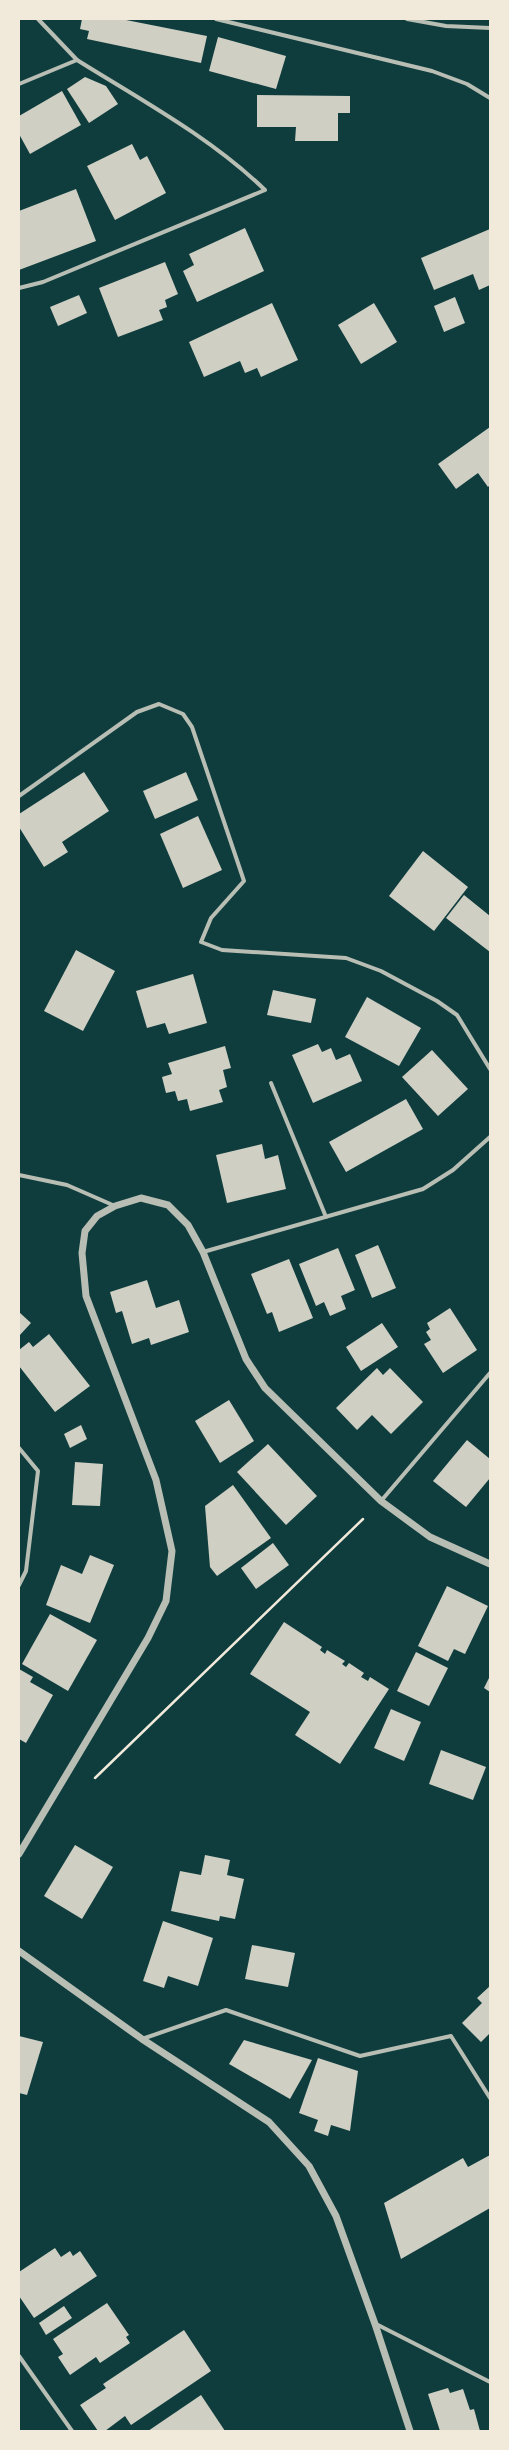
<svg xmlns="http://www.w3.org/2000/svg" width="509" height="2450" viewBox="0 0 509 2450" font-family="'PT Sans',sans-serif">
<rect width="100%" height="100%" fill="#0f3d3e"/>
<g fill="#cfcfc3">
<polygon points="82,19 121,19 207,36 201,63 87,39 89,31 80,29"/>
<polygon points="218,37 286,56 276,89 209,71"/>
<polygon points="85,77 106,86 118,104 89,123 67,89"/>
<polygon points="62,91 81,125 30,154 19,134 19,116"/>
<polygon points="257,95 350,96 350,113 338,113 338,141 295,141 296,127 257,127"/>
<polygon points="132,144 140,160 147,156 166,193 115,220 87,166"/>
<polygon points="76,189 96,241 19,270 19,211"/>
<polygon points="245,228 264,271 197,302 183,271 194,265 189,254"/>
<polygon points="490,229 490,285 479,290 473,274 434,290 421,258"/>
<polygon points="165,262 178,294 165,300 167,307 159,310 163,320 118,337 99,288"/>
<polygon points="79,295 87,313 58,326 50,307"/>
<polygon points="455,297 465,323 444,332 434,306"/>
<polygon points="272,303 298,360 261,377 257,368 245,373 240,361 204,377 189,342"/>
<polygon points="374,303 397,342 361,364 338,325"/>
<polygon points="490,427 490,485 488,487 478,473 456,489 438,464"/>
<polygon points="84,772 109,811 62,842 68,852 44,867 19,827 19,814"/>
<polygon points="186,772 198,800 155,819 143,791"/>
<polygon points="198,816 222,870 183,888 160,834"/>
<polygon points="423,851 468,887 434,931 389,896"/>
<polygon points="464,895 490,916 490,952 446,918"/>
<polygon points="76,950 115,971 83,1031 44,1011"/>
<polygon points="193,974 207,1023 169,1034 165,1023 147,1028 136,991"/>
<polygon points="273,990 316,999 311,1023 267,1015"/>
<polygon points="367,997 421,1028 399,1066 345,1037"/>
<polygon points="318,1044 322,1052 331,1048 336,1060 350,1054 362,1081 313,1103 292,1055"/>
<polygon points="225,1046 231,1068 223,1070 227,1087 219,1090 223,1102 190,1111 187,1099 178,1101 175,1091 166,1093 162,1077 172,1074 168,1063"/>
<polygon points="432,1050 468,1089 438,1116 402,1077"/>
<polygon points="406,1099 423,1129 346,1172 329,1142"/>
<polygon points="262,1144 265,1159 278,1155 286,1189 227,1203 216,1155"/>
<polygon points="378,1245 396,1288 372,1298 355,1255"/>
<polygon points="338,1248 355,1290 341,1296 346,1309 330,1316 324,1302 316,1306 299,1264"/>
<polygon points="289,1259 313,1318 279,1332 272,1312 267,1314 251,1274"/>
<polygon points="147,1280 156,1308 179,1300 189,1332 151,1345 149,1338 132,1344 122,1311 116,1313 110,1292"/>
<polygon points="450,1308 477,1350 443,1373 424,1344 431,1340 426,1332 430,1329 427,1323"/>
<polygon points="19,1312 31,1323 19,1336"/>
<polygon points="382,1323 398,1347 361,1371 346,1347"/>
<polygon points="49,1334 90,1386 55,1412 19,1366 19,1350 29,1342 33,1347"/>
<polygon points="377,1368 383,1375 390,1368 423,1402 391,1434 372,1415 357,1430 336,1408"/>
<polygon points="229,1400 254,1441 220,1463 195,1421"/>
<polygon points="81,1425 87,1439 70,1448 64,1434"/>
<polygon points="467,1440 490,1459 490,1478 466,1507 433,1481"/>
<polygon points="268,1444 317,1496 286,1525 237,1472"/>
<polygon points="75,1462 103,1464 100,1506 72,1505"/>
<polygon points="233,1485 271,1538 217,1576 210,1567 205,1506"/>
<polygon points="273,1543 289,1565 256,1589 241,1568"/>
<polygon points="90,1555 114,1565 90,1623 46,1605 61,1565 82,1574"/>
<polygon points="447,1586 488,1606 465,1654 454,1649 448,1661 418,1646"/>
<polygon points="50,1614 97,1640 68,1691 22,1664"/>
<polygon points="284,1622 322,1647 320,1650 325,1654 327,1650 345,1661 342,1664 346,1667 349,1663 364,1673 361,1677 368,1681 370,1677 389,1689 340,1764 295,1735 310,1712 250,1674"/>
<polygon points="416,1652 448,1668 429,1706 397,1691"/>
<polygon points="19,1669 33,1677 30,1682 53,1695 26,1743 19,1739"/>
<polygon points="490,1676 490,1692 484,1688"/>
<polygon points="391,1709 421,1722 404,1761 374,1748"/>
<polygon points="441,1750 486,1767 473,1800 429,1784"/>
<polygon points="75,1845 113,1867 82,1919 44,1896"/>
<polygon points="205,1855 230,1860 227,1875 244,1879 235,1919 220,1916 219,1921 171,1911 180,1871 201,1875"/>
<polygon points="163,1921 213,1938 198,1986 168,1976 164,1988 143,1981"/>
<polygon points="252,1945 295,1953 288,1987 245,1979"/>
<polygon points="490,1986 490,2033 481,2042 462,2023 482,2003 477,1998"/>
<polygon points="19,2036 43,2042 27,2095 19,2093"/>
<polygon points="244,2040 312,2060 290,2099 229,2064"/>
<polygon points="318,2058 358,2071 350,2131 331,2125 328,2136 314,2131 318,2120 299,2113"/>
<polygon points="490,2155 490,2208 401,2259 384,2203 463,2158 468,2167"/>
<polygon points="55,2248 61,2257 70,2251 73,2256 80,2251 97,2276 34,2318 19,2296 19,2272"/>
<polygon points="107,2303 129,2335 126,2337 130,2343 100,2363 96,2357 70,2375 58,2357 63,2354 53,2339"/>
<polygon points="64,2306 72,2318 46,2335 39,2323"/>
<polygon points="184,2330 211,2371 131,2425 125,2416 105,2431 98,2431 80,2405 106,2388 103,2384"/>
<polygon points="448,2388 450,2393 463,2389 470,2410 474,2409 480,2431 440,2431 428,2394"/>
<polygon points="201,2395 225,2431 148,2431"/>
</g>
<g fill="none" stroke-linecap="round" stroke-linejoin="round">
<polyline stroke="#f1e9da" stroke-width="2.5" points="95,1778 363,1519"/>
<g stroke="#b8beb3" stroke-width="4">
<polyline points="216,19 432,71 467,84 490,98"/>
<polyline points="407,19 446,26 490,28"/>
<polyline points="19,84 77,60 38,19"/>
<path d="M19 288 43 282 265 190C210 137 141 100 77 60"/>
<polyline points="19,796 137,712 159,704 183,714 192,727 244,881 211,918 201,942 222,950 346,958 381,971 437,1001 457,1015 490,1069"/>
<polyline points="271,1083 326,1217"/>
<polyline points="19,1175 67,1185 115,1206"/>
<polyline points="203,1252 423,1189 453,1170 490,1137"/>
<polyline points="19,1448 38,1471 26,1571 19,1585"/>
<polyline points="381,1501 490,1373"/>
<polyline points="142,2039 226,2010 360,2056 451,2036 490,2098"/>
<polyline points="376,2324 490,2382"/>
<polyline points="19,2356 72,2431"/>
</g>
<g stroke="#b8beb3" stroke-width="7">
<polyline points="19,1854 148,1638 166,1601 172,1551 156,1480 86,1296 82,1253 85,1231 97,1216 115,1206 141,1198 168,1205 188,1225 203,1252 246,1359 265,1388 381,1501 430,1537 490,1564"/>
<polyline points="19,1951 142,2039 269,2122 309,2166 336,2216 375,2324 410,2431"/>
</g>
</g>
<rect width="509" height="2450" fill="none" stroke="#f1e9da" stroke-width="40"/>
</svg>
